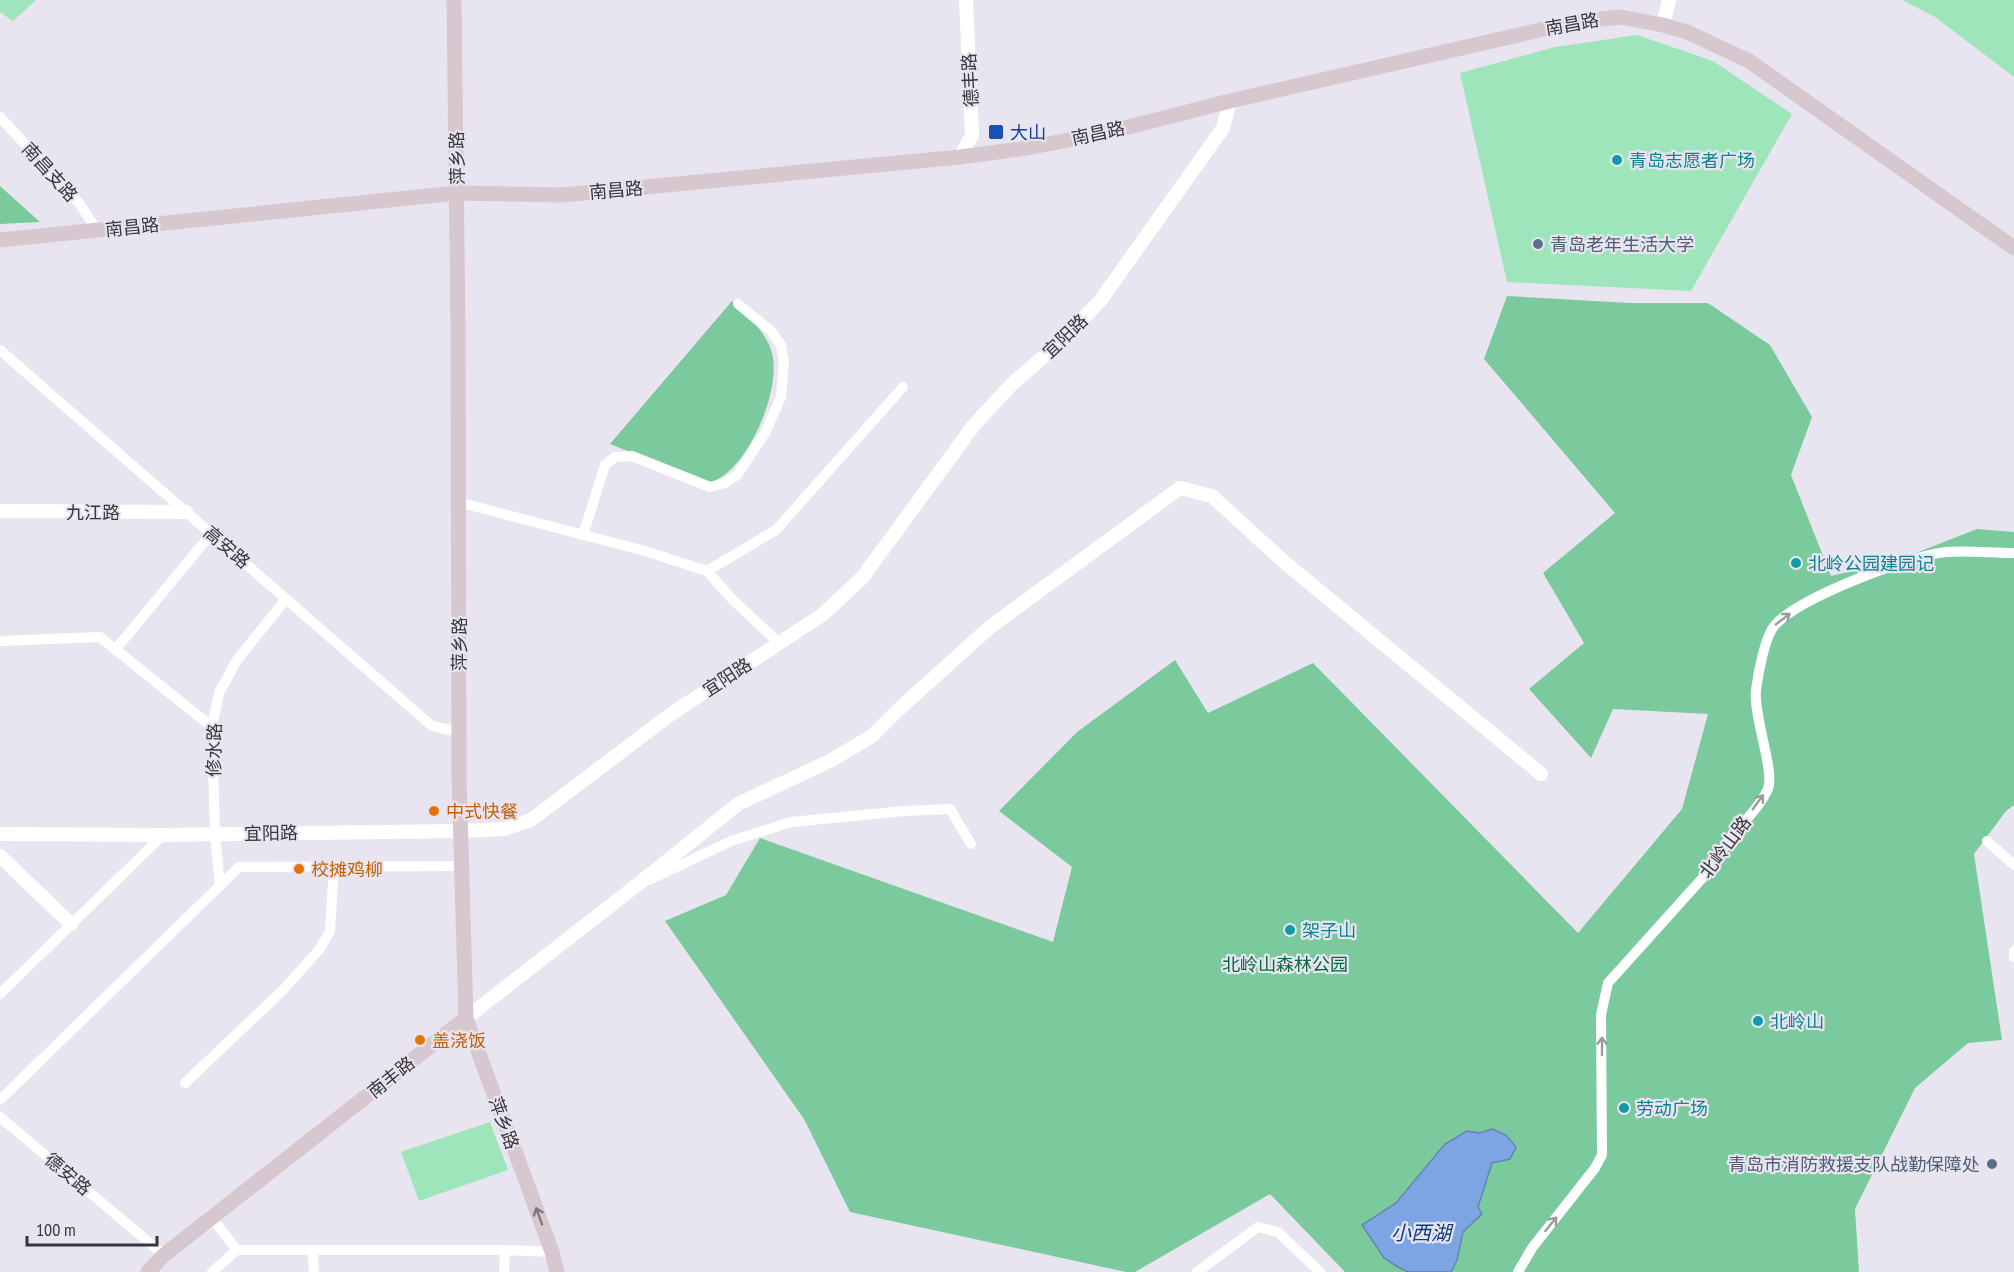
<svg xmlns="http://www.w3.org/2000/svg" width="2014" height="1272" viewBox="0 0 2014 1272" font-family="'PT Sans Narrow','Noto Sans SC',sans-serif">
<rect width="100%" height="100%" fill="#e8e5f0"/>
<g fill="#9fe5bc">
<polygon points="0,0 36,0 13,21 0,12"/>
<polygon points="1902,0 2014,0 2014,77 1935,17"/>
<polygon points="1637,35 1713,61 1792,114 1691,291 1507,282 1460,73 1555,47"/>
<polygon points="490,1122 508,1170 419,1201 401,1152"/>
</g>
<g fill="#7bca9e">
<polygon points="0,186 40,222 0,224"/>
<polygon points="1507,296 1630,303 1708,303 1770,345 1812,417 1791,475 1831,576 1898,560 1977,529 2014,532 2014,805 2006,811 1974,854 2002,1040 1968,1043 1915,1088 1855,1209 1859,1272 1345,1272 1270,1194 1135,1272 1126,1272 850,1212 804,1119 665,921 726,895 760,838 1053,942 1072,867 999,811 1077,732 1175,660 1208,713 1313,663 1578,933 1682,809 1708,714 1613,709 1591,758 1529,689 1584,643 1543,573 1615,513 1484,359"/>
<path d="M732 301C746 315 763 329 770 347 786 383 747 475 708 483L610 444Z"/>
</g>
<polygon fill="#7da5e4" stroke="#6884b1" stroke-width="1.5" points="1492,1129 1506,1135 1516,1147 1510,1159 1492,1163 1478,1207 1482,1214 1463,1232 1457,1260 1451,1272 1408,1272 1398,1267 1384,1258 1362,1225 1396,1203 1445,1144 1467,1131 1479,1133"/>
<g fill="none" stroke-linecap="round" stroke-linejoin="round">
<g stroke="#fff" stroke-width="10">
<polyline points="0,117 79,203 97,230"/>
<polyline points="0,350 432,726 459,732"/>
<polyline points="458,502 645,551 707,571 732,599 779,643"/>
<polyline points="583,535 605,465 615,457 632,456 710,487 725,483 737,475 765,433 781,397 784,362 781,345 771,331 738,304"/>
<polyline points="707,571 776,530 903,387"/>
<polyline points="0,641 100,637 212,727"/>
<polyline points="115,650 211,534"/>
<polyline points="1987,841 2014,865"/>
<polyline points="649,880 731,841 791,822 904,811 950,809 971,844"/>
<polyline points="220,886 215,834 212,727 219,693 237,660 286,599"/>
<polyline points="2014,951 2014,957"/>
<polyline points="0,994 163,835"/>
<polyline points="185,1083 282,991 319,950 330,931 334,866"/>
<polyline points="0,1100 239,867 461,866"/>
<polyline points="0,1117 164,1255"/>
<polyline points="212,1218 237,1250 505,1250 552,1252"/>
<polyline points="312,1250 314,1272"/>
<polyline points="212,1272 237,1250"/>
<polyline points="504,1272 505,1250"/>
<polyline points="1197,1272 1258,1227 1278,1232 1320,1272"/>
<path d="M1518 1272 1532 1248 1595 1168 1602 1155 1601 1015 1608 983 1716 863C1727 833 1756 816 1768 789 1775 771 1753 716 1756 690 1758 674 1765 636 1775 625 1800 597 1909 556 1946 552 1968 550 1992 553 2014 553"/>
</g>
<g stroke="#fff" stroke-width="14">
<polyline points="1663,25 1669,0"/>
<polyline points="960,157 972,135 966,0"/>
<polyline points="0,511 186,512"/>
<polyline points="0,834 163,835 460,831 504,829 531,820 671,714 822,615 862,578 974,425 1012,384 1062,341 1100,301 1223,128 1230,101"/>
<polyline points="0,856 71,924"/>
<polyline points="466,1018 637,885 738,804 830,761 872,736 898,710 990,627 1180,488 1212,496 1283,561 1541,774"/>
</g>
<g stroke="#d7c7ce" stroke-width="15">
<polyline points="454,0 458,329 459,775 466,1018 552,1252 557,1272"/>
<polyline points="0,240 457,193 562,195 960,157 1027,148 1105,133 1230,101 1575,22 1620,17 1663,25 1687,32 1749,61 2014,248"/>
<polyline points="148,1272 164,1255 466,1018"/>
</g>
</g>
<defs><path id="oneway-shaft" d="M-6 0H5M1.5-3L5.5 0L1.5 3" fill="none" stroke-width="1.6" stroke-linecap="round" stroke-linejoin="round" transform="scale(1.5)"/></defs>
<g stroke="#9b9a9c">
<use href="#oneway-shaft" transform="translate(1783 619) rotate(-37)"/>
<use href="#oneway-shaft" transform="translate(1758 802) rotate(-54)"/>
<use href="#oneway-shaft" transform="translate(1602 1046) rotate(-90)"/>
<use href="#oneway-shaft" transform="translate(1551 1224) rotate(-51)"/>
</g>
<use stroke="#7f777d" href="#oneway-shaft" transform="translate(539 1216) rotate(-110)"/>
<rect fill="#1a4fb4" stroke="#e8e5f0" stroke-width="2" x="988" y="124" width="16" height="16" rx="3"/>
<g fill="#0f9aa8" stroke="#e8e5f0" stroke-width="2">
<circle cx="1617" cy="160" r="6"/>
<circle cx="1796" cy="563" r="6"/>
<circle cx="1290" cy="930" r="6"/>
<circle cx="1758" cy="1021" r="6"/>
<circle cx="1624" cy="1108" r="6"/>
</g>
<g fill="#5c6f8a" stroke="#e8e5f0" stroke-width="2">
<circle cx="1538" cy="244" r="6"/>
<circle cx="1992" cy="1164" r="6"/>
</g>
<g fill="#e8710a" stroke="#e8e5f0" stroke-width="2">
<circle cx="434" cy="811" r="6"/>
<circle cx="299" cy="869" r="6"/>
<circle cx="420" cy="1040" r="6"/>
</g>
<g text-anchor="middle" dominant-baseline="central" stroke-width="4.5" stroke-linejoin="round" paint-order="stroke">
<g font-size="18" fill="#37363a" stroke="#e8e5f0">
<text transform="translate(1572 24) rotate(-10)">南昌路</text>
<text transform="translate(970 80) rotate(-93)">德丰路</text>
<text transform="translate(1098 133) rotate(-12)">南昌路</text>
<text transform="translate(457 158) rotate(-91)">萍乡路</text>
<text transform="translate(50 172) rotate(48)">南昌支路</text>
<text transform="translate(616 190) rotate(-5)">南昌路</text>
<text transform="translate(132 227) rotate(-6)">南昌路</text>
<text transform="translate(1065 336) rotate(-44)">宜阳路</text>
<text x="93" y="512">九江路</text>
<text transform="translate(227 547) rotate(41)">高安路</text>
<text transform="translate(459 644) rotate(-90)">萍乡路</text>
<text transform="translate(727 677) rotate(-33)">宜阳路</text>
<text transform="translate(214 750) rotate(-89)">修水路</text>
<text transform="translate(271 833) rotate(-1)">宜阳路</text>
<text transform="translate(1725 847) rotate(-53)">北岭山路</text>
<text transform="translate(391 1077) rotate(-39)">南丰路</text>
<text transform="translate(504 1123) rotate(70)">萍乡路</text>
<text transform="translate(68 1174) rotate(40)">德安路</text>
</g>
<g font-size="18" fill="#164399" stroke="#e8e5f0" text-anchor="start">
<text x="1010" y="132">大山</text>
</g>
<g font-size="18" fill="#0d838f" stroke="#e8e5f0" text-anchor="start">
<text x="1629" y="160">青岛志愿者广场</text>
<text x="1808" y="563">北岭公园建园记</text>
<text x="1302" y="930">架子山</text>
<text x="1770" y="1021">北岭山</text>
<text x="1636" y="1108">劳动广场</text>
</g>
<g font-size="18" fill="#4e5e75" stroke="#e8e5f0" text-anchor="start">
<text x="1550" y="244">青岛老年生活大学</text>
<text x="1980" y="1164" text-anchor="end">青岛市消防救援支队战勤保障处</text>
</g>
<g font-size="18" fill="#c56008" stroke="#e8e5f0" text-anchor="start">
<text x="446" y="811">中式快餐</text>
<text x="311" y="869">校摊鸡柳</text>
<text x="432" y="1040">盖浇饭</text>
</g>
<g font-size="18" fill="#02683f" stroke="#e8e5f0">
<text x="1285" y="964">北岭山森林公园</text>
</g>
<g font-size="20" font-style="italic" fill="#0b3b84" stroke="#e8e5f0">
<text x="1421" y="1233">小西湖</text>
</g>
</g>
<path d="M27 1236v9h130v-9" fill="none" stroke="#37363a" stroke-width="3"/>
<text x="36" y="1236" font-size="18" fill="#37363a" stroke="#e8e5f0" stroke-width="4.5" paint-order="stroke">100 m</text>
</svg>
